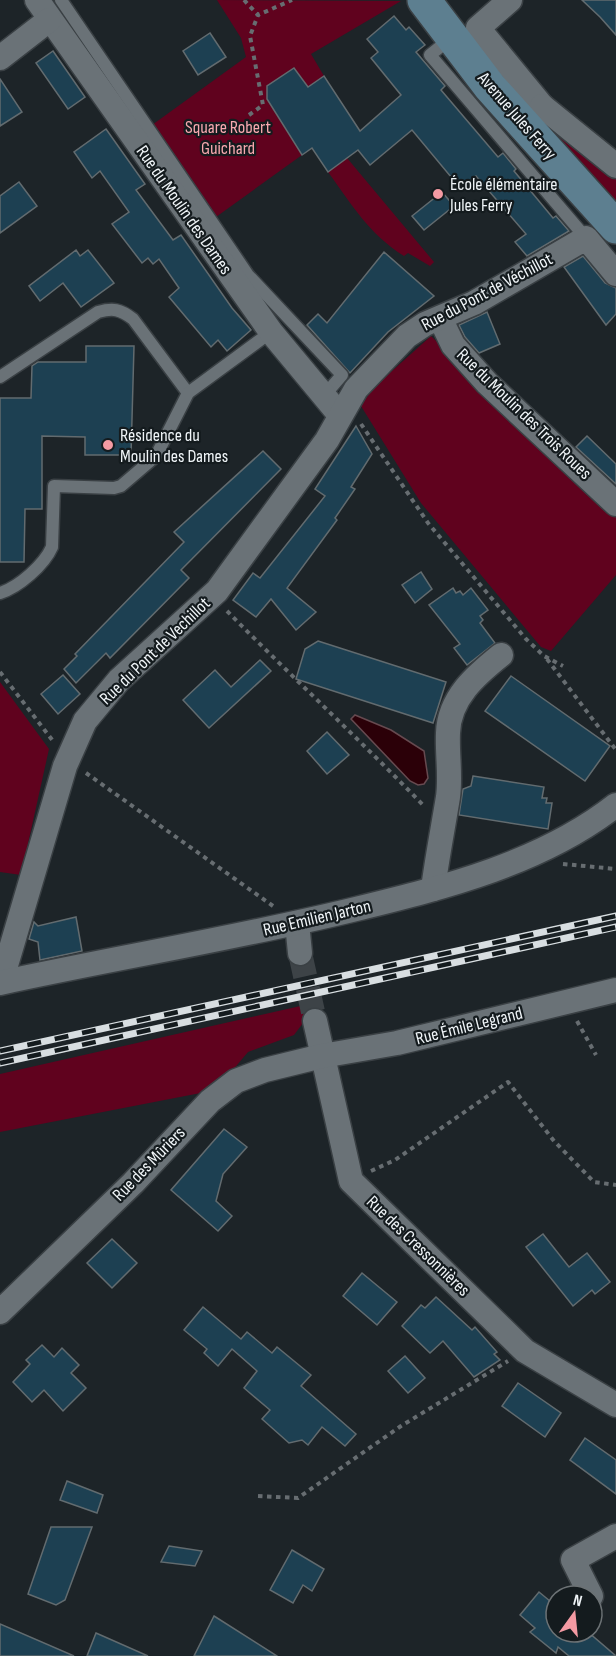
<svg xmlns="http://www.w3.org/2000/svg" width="616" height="1656" viewBox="0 0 616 1656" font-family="'Sofia Sans Condensed',sans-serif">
<rect width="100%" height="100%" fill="#1d2428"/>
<g fill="#60021e">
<polygon points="217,0 401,1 311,54 324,76 308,87 294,68 267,86 267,99 302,155 216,217 152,125 246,57 241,38"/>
<polygon points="552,129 616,175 616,203"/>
<path d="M347 158 434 262 430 266 408 253 404 256C368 233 353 206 328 172Z"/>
<polygon points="431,336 616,516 616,575 551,651 541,647 421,503 361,406 373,388"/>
<polygon points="0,682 49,749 21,875 0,872"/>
<polygon points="305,1005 306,1019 294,1035 248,1052 216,1090 0,1132 0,1074"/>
</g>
<polygon fill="#2b0008" stroke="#664a50" stroke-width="1.5" points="355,715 391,730 424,751 428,778 424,784 418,785 410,781 351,719"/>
<g fill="#1d4052" stroke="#626b6f" stroke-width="1.5">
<polygon points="582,0 616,0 616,35 600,17"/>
<polygon points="394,16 406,30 409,27 425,45 416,52 445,86 441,90 498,157 503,153 516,169 514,171 553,218 556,216 569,231 527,256 515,242 526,234 476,176 461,189 412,130 370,165 358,150 328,172 312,148 302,155 267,99 267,86 294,68 308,87 324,76 360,131 401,95 371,58 378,52 367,39"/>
<polygon points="210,33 226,57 198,75 183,51"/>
<polygon points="53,51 85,97 68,109 36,63"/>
<polygon points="0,79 22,112 0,126"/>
<polygon points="106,129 145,184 136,190 153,213 173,240 181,235 232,308 251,330 227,351 218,340 211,347 169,297 179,288 159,259 153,264 148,258 142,263 112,224 129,212 100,171 92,178 74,152"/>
<polygon points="19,182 37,206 0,233 0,196"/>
<polygon points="442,192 454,206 424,230 412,216"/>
<polygon points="76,250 80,256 88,250 114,283 81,307 63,283 40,301 29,286"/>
<polygon points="384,252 434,296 388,332 350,373 307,325 318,314 327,323"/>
<polygon points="583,256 605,283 616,288 616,314 606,325 564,267"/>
<polygon points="487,312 500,344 479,353 465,337 459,325"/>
<polygon points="86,346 134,346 131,455 85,455 85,437 42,436 42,509 25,509 24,562 0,562 0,398 31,398 32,366 38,362 86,362"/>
<polygon points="356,426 372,454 351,487 355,489 335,518 337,520 287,588 316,612 296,630 271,599 256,617 233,600 253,573 260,578 325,496 315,489"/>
<polygon points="587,436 616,464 616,484 576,447"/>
<polygon points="263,451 281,469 181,570 189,578 110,658 106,653 76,683 64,669 77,656 75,654 184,542 174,532"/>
<polygon points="421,572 432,589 415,603 402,585"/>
<polygon points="453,588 456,593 460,591 463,595 471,588 488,610 480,616 483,620 480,623 495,643 467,665 454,648 460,644 429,605"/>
<polygon points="318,641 446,682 433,723 296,679 305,649"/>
<polygon points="260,660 271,671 209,728 183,700 215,670 231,687"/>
<polygon points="63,675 80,694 58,714 41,694"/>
<polygon points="511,676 610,746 585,781 485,711"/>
<polygon points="327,732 349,755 327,774 307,751"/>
<polygon points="473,776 544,787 542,798 547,798 546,803 552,803 548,829 459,815 463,789 471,786"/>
<polygon points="76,917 82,951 40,960 38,942 29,939 34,922 38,926"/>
<polygon points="224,1129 247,1147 223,1174 216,1201 232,1216 218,1231 171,1190"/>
<polygon points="543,1234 569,1267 587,1253 610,1282 595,1294 592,1290 573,1306 526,1247"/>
<polygon points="112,1239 137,1263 112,1288 87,1263"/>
<polygon points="362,1273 397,1302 377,1325 343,1296"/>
<polygon points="436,1297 472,1330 475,1327 497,1352 494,1354 500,1360 474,1377 443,1341 430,1353 402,1326 421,1305 425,1308"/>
<polygon points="203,1307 241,1339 247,1332 272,1353 277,1347 311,1375 301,1386 356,1434 345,1446 322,1427 308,1445 302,1440 289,1443 262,1419 270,1410 244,1388 257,1371 232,1349 218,1366 204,1353 207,1349 184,1330"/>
<polygon points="42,1345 54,1357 62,1348 79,1365 71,1373 86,1388 63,1411 44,1390 32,1402 13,1382 30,1364 26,1360"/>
<polygon points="405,1356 425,1378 408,1393 388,1371"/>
<polygon points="518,1383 561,1413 545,1437 502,1406"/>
<polygon points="585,1438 616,1460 616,1494 570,1460"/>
<polygon points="67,1481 103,1495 97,1513 60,1500"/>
<polygon points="51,1527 92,1527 65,1600 56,1605 28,1594"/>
<polygon points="169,1546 202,1551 195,1566 161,1562"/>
<polygon points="292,1550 324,1569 312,1591 303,1585 293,1603 270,1590"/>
<polygon points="539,1592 556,1606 556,1632 588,1632 616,1656 569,1656 558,1647 556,1653 530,1632 535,1628 520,1615"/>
<polygon points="214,1616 277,1656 194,1656"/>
<polygon points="0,1624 74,1656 0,1656"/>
<polygon points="96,1633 148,1656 87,1656"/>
</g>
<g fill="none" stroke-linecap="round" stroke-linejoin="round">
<polyline stroke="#3d4347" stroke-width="24" stroke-dasharray="24 12" stroke-linecap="butt" points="300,953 315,1021"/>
<g stroke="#3a4044" stroke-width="15">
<g id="lane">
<polyline points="61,0 248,275 342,375 323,397"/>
<polyline points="450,39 430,55 586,238"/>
<path d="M0 377 98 312C113 308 120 309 133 319L188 393"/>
<path d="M0 593C19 587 44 565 52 547L54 486 114 488 121 486 156 456 188 393 271 332"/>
</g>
</g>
<g stroke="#3a4044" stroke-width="27">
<g id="street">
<polyline points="37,0 271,332 339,414"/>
<polyline points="510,0 478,28 542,106 522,124"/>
<polyline points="0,58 49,20"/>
<polyline points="542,106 616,166"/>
<polyline points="440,318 453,345 487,383 616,504"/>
<path d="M433 889C437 858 443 828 448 797 451 775 447 755 448 733 449 698 476 675 501 655"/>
<polyline points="297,923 300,953"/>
<polyline points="1,982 65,766 85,721 119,680 217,591 327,440 356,389 407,336 425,324 474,303 586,238 616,274"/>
<path d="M0 983C119 957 238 938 356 909 446 887 542 863 616 805"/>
<polyline points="315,1021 351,1181 525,1351 616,1405"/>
<polyline points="0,1312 133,1183 210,1101 236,1081 265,1070 322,1056 397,1043 616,990"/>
<polyline points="591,1596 573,1560 616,1536"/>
</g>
</g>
<g stroke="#3a4044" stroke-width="36">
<polyline id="secondary" points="424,0 490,87 616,227"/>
</g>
<g stroke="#676d71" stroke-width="4" stroke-dasharray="4.5 4.5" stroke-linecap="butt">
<polyline points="244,0 258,15 292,0"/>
<polyline points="249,115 263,105 250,36 258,15"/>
<polyline points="361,424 428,523 526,639 544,656 563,666"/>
<path d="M227 611C292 677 360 740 424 806"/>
<polyline points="547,659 616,750"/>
<polyline points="0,672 53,741"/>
<polyline points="86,773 273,906"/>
<polyline points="563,864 616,869"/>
<polyline points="577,1021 596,1055"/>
<polyline points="371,1171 395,1160 508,1082 554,1141 594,1182 616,1185"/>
<polyline points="258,1496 298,1498 401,1426 508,1361"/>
</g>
<use href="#lane" stroke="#6a7277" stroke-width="12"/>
<use href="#street" stroke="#6a7277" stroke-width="24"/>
<use href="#secondary" stroke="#5d7f90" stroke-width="33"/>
<g stroke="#d8dee1" stroke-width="7">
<g id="rail">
<polyline points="0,1051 616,916"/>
<polyline points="0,1063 616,927"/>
</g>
</g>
<use href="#rail" stroke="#141b1e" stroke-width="4.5" stroke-dasharray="14" stroke-linecap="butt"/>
</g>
<g fill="#f49aa3" stroke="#141b1e" stroke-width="2">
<circle cx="438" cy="194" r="6"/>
<circle cx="108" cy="445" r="6"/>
</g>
<g text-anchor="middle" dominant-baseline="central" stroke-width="4.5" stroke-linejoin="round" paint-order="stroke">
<g font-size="18" fill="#f0f5f8" stroke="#141b1e">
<text transform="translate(517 116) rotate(49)">Avenue Jules Ferry</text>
<text transform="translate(184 210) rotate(55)">Rue du Moulin des Dames</text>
<text transform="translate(487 292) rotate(-28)">Rue du Pont de Véchillot</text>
<text transform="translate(524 414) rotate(44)">Rue du Moulin des Trois Roues</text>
<text transform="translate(155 651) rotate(-44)">Rue du Pont de Vechillot</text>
<text transform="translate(317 918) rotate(-13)">Rue Emilien Jarton</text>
<text transform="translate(469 1026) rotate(-14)">Rue Émile Legrand</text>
<text transform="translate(149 1164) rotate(-46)">Rue des Mûriers</text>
<text transform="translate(418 1246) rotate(44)">Rue des Cressonnières</text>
</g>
<g font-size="18" fill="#f9a9b0" stroke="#141b1e">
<text x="228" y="127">Square Robert<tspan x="228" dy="21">Guichard</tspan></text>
</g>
<g font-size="18" fill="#f0f5f8" stroke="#141b1e" text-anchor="start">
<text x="450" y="184">École élémentaire<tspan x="450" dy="21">Jules Ferry</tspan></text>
<text x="120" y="435">Résidence du<tspan x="120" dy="21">Moulin des Dames</tspan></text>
</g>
</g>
<g transform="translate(574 1614) rotate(15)"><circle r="28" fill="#141b1e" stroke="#6c7275" stroke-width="1.5"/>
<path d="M0-4.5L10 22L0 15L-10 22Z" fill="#f49aa3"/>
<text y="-9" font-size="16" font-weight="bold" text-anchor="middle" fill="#f0f5f8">N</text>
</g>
</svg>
